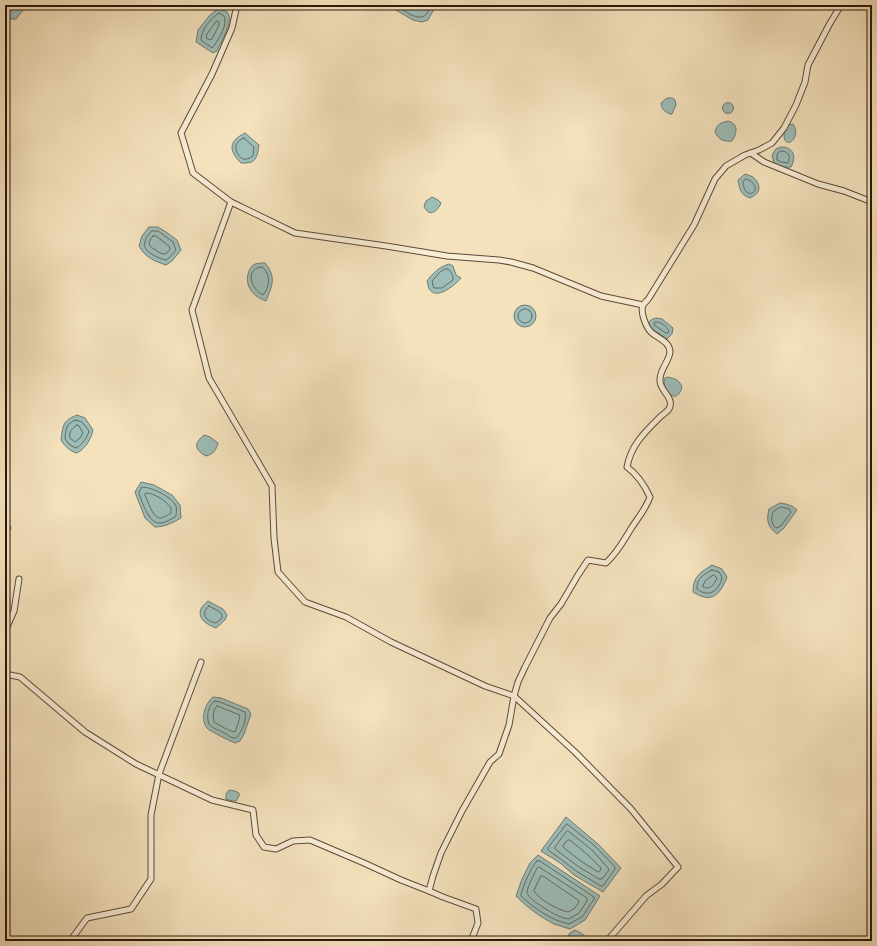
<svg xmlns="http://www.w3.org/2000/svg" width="877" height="946" viewBox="0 0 877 946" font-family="Vollkorn,serif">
<rect width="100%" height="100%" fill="#f4e2bd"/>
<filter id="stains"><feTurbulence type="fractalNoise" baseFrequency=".005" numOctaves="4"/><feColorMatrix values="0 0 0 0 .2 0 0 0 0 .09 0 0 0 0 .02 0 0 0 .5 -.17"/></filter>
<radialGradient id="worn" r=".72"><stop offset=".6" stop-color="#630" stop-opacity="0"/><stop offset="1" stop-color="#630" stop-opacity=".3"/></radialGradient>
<g fill="#9dbdb8" stroke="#6f7b73">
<polygon points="5,5 27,5 16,19 11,19 5,15"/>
<polygon points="387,5 434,5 434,9 428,20 422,22 413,20"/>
<path d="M218 9C221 10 225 10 227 12 235 20 220 43 217 51L213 53 196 42 198 30 210 15Z"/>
<path d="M667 98H672L675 100 676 105 672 114H670C664 111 662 110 661 103Z"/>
<circle cx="728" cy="108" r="5.5"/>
<path d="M728 121C739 124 737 133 732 141 724 142 719 140 715 132 717 124 720 123 728 121Z"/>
<path d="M793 124C802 137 786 150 784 137 784 132 785 129 788 125Z"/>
<path d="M245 133 259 145C257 158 256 164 241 163 228 150 229 141 245 133Z"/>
<path d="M781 147C793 147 797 156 791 167 785 168 780 166 774 163L772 155 776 149Z"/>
<path d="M745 174C748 175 752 176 754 178 762 186 760 194 750 198 740 194 740 190 738 180Z"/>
<path d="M432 197 438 200 441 203C437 213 428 217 424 206L426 201Z"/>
<path d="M149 227H158L166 232 177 240 181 250 172 261 166 265C154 261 145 257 139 246L142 236Z"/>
<path d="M265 263C277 278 272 285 266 301 254 297 245 287 248 274 249 270 251 266 255 264 258 263 262 263 265 263Z"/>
<path d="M449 264 453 266 456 275 461 278C456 284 438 300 430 290 428 288 428 284 427 281 433 273 439 267 449 264Z"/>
<circle cx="525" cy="316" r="11"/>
<path d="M656 318 662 319 673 328 672 334 667 339 648 326C648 321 652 319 656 318Z"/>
<path d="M668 377C676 379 679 380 682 387 677 407 660 390 665 378Z"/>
<path d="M77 415 85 418 93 430C91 439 86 448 77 453 69 451 65 446 61 440 63 426 62 421 77 415Z"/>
<path d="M204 435 210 437 218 443C216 450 214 454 206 456 195 450 193 444 204 435Z"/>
<path d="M141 482 154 485 172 495 180 505 181 518C172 523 165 527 155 527L145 518 135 492Z"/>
<path d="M780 503C787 504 792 505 797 510L784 528 777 534C768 527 766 521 769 509Z"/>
<polygon points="5,516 11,528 7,535 5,537"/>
<path d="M712 565 722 569 727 577C720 595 712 604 693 592 693 576 700 573 712 565Z"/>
<path d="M208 601 223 609 227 615 225 620 216 628C208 625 197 619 201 609 202 606 206 603 208 601Z"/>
<path d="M213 697 221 698 248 709 251 714 244 734 240 741 235 743C230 741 209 731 207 728 200 720 205 703 213 697Z"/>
<polygon points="229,790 235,791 239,793 239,796 236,801 232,801 226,799 226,794"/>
<polygon points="566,817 598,844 621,868 603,892 574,875 560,863 541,851"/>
<path d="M538 855 600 896 585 920 570 929C565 927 559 926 554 924 540 917 527 907 516 896L522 879 530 863Z"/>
<path d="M574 930C581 932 585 935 589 941H566L569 934Z"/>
</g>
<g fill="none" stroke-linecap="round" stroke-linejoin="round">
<g stroke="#646a62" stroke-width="1">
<path d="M396 5C407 13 426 28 430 5"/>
<path d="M219 13 224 16C228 25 219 38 214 46L212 48 201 40C201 30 210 19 219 13Z"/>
<polygon points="217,21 219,22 219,25 212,39 210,40 206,38 207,34"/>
<path d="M244 138 254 147 253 156C250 158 246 160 243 159 238 157 235 149 236 145 238 141 241 139 244 138Z"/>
<path d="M781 151C789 151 791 157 788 163L781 162 777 160V155L778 153Z"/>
<path d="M746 179 751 181C751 181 755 186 755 187 757 194 744 199 743 182Z"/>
<path d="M152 231H158L173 242 176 250 169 258 166 260C158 258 148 254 144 246L146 238Z"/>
<path d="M153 236H156L169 246 170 249 166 254C162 254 159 253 156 250 148 246 147 244 153 236Z"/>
<path d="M262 267C271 274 270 287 263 295 251 289 244 268 262 267Z"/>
<path d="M445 269H448C450 270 454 277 453 280L442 288H434L433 286 432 281 439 273Z"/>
<circle cx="525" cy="316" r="7"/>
<path d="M657 322C661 322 667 327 669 331L668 333H666L654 325V323Z"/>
<path d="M76 420 82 422 89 431C87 438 82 445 76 448L70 445 65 439C66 429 66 423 76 420Z"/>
<path d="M77 425 79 426 83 433 80 438 75 442C74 441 71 439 70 438 68 433 73 427 77 425Z"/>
<path d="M142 487C152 487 172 497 176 506 177 509 176 513 176 516 171 519 164 524 158 523 148 521 142 502 139 493Z"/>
<path d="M146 493C155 493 166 501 171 508V513C168 515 162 519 159 518 152 516 148 501 145 495Z"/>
<path d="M781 507 789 509 791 512 781 526 776 528C771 525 771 517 773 512Z"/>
<path d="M712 570 719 572 722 577C720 589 710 599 697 589 696 579 704 574 712 570Z"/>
<path d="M714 575 717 578C714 585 710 590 703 587V585L706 580Z"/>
<path d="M209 606 220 612 222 615V618L216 623C206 621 200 614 209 606Z"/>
<path d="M215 701 220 702 245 712C247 720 242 731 237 737 236 738 235 738 234 738 231 738 228 735 226 734 222 731 211 728 209 724 206 717 208 705 215 701Z"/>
<path d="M217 706 240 715 238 724 235 732C231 732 219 725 214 722 213 717 212 711 217 706Z"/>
<polygon points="567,824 595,846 615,867 615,869 603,886 601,886 576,871 562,860 548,850 548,848"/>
<polygon points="568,831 592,850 608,868 609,870 602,879 599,879 579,867 555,849 555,847 566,832"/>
<polygon points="568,840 570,840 588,855 601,868 600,871 598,872 582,862 564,848 563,846"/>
<path d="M537 861H540L594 897V899L582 917 569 924C551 920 535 909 521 896V894C525 883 529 870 537 861Z"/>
<path d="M539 867 587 898V901L579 913 569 919C566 918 562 918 559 916 553 914 526 898 527 892 528 885 534 875 537 868Z"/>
<path d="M541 876H543L578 900 579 902 575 908 568 912C558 910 538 899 534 891Z"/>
</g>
<g stroke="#5c4a38" stroke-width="7">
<g id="minor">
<polyline points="237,5 232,28 212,74 181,133 193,173 231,202 295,233 386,246 447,256 499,260 511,262 533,268 601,296 643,305"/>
<polyline points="751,153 764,162 818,184 844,191 872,202"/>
<polyline points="231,202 192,310 209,378 272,486 274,538 278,572 305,602 346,617 391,642 485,686 514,696 575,752 631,809 678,867 662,884 646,896 607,941"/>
<polyline points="5,631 14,611 19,579"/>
<polyline points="5,674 20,677 85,732 136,764 212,800 253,810 256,835 264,847 276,849 293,841 310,840 364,863 401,880 429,891"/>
<polyline points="70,941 87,918 131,909 151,879 151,815 159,774 201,662"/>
<path d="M471 941 478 923 476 909 443 897 429 891 433 876 441 853 462 811 490 762 499 754 509 725 514 696 518 682 525 667 550 618 561 604 578 575 588 560 606 563C618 552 624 540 632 527 639 517 646 508 650 497 644 484 638 475 627 467 631 445 645 432 660 417 663 414 667 412 669 409 675 398 660 391 660 381 659 370 669 362 670 352 670 342 658 338 652 333 646 328 640 312 643 305 645 302 648 300 649 298L694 225 715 179 726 166 745 155 759 150 772 143 784 128 796 105 805 82 808 65 829 25 841 5"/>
</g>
</g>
<use href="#minor" stroke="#f8ecd4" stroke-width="5"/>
</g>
<rect width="877" height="946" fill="none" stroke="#f4e2bd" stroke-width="20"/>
<rect x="6" y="6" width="865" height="934" fill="none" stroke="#2a170b" stroke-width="2"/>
<rect x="10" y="10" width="857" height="926" fill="none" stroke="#2a170b"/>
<rect width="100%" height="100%" filter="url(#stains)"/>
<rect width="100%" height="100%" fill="url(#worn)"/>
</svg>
